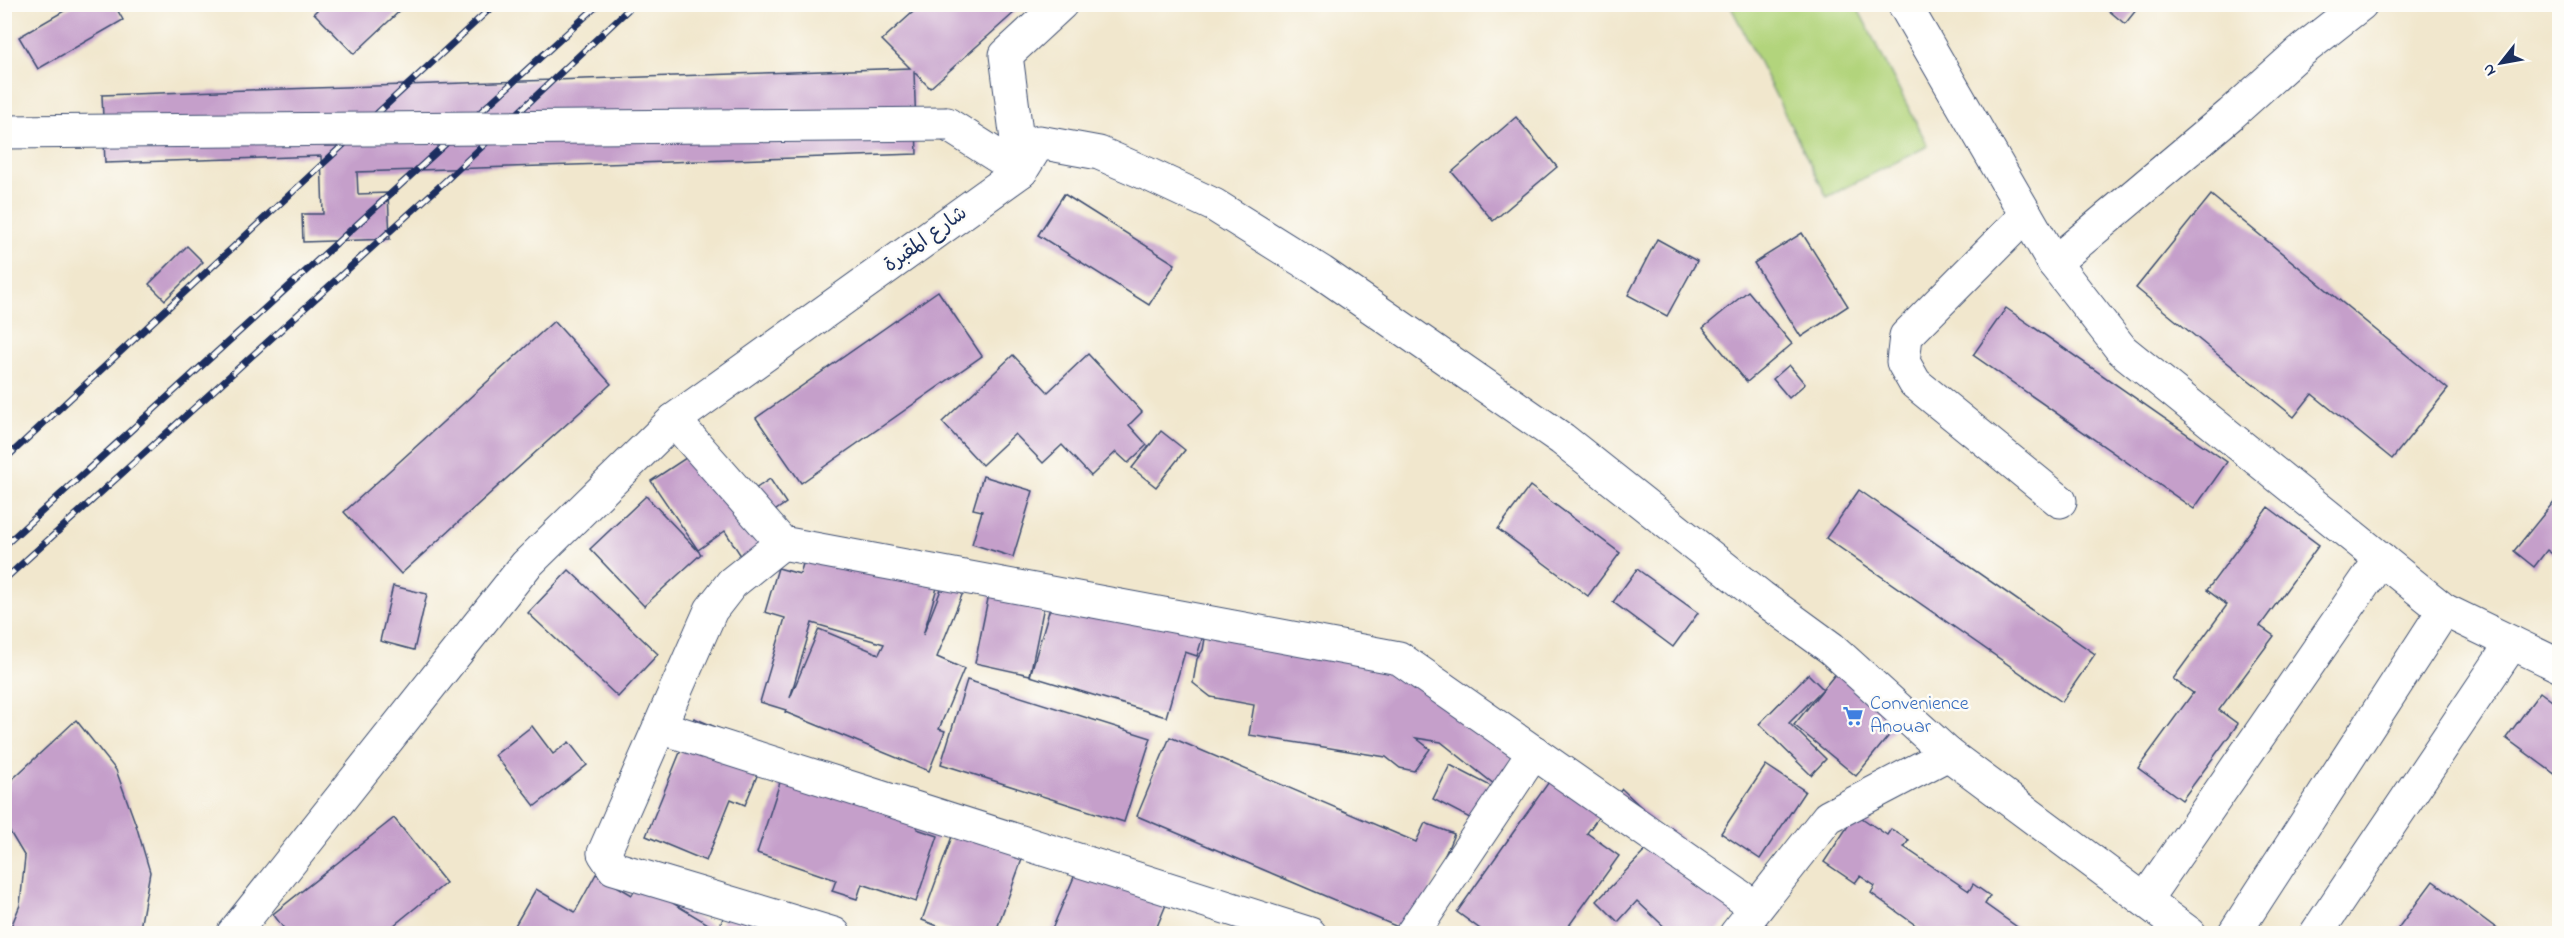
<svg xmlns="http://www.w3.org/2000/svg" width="2564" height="938" viewBox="0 0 2564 938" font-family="'Indie Flower','Playpen Sans Arabic',sans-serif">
<rect width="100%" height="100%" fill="#fdfcf7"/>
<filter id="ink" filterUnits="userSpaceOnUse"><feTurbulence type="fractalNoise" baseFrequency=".0167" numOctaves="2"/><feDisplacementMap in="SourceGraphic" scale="12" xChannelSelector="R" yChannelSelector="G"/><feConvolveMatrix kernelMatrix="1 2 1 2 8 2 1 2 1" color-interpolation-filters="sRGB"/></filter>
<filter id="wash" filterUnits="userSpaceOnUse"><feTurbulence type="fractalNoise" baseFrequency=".008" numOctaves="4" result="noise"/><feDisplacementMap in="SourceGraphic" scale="24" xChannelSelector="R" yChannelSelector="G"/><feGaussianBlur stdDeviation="1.35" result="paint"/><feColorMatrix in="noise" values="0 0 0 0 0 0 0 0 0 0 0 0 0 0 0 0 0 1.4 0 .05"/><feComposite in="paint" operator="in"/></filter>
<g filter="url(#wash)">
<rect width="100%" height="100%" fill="#f1e7cd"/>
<polygon fill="#b2d47c" stroke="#66826d" stroke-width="1.5" points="1730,5 1856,5 1928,146 1827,197"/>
<g id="blocks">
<g fill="#c59fca" fill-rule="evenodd">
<polygon points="76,4 114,4 123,20 38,69 19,37"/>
<polygon points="922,4 1024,4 930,88 914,72 917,154 357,172 358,194 388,193 390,239 303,242 302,214 323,214 321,156 105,163 102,95 910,68 882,40"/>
<polygon points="2101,4 2141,4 2125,24"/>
<polygon points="322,5 406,5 354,54 314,13"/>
<polygon points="1516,117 1557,167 1493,221 1452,172"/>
<polygon points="1064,194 1175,264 1149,305 1038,235"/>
<polygon points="2211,195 2448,389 2392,459 2312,394 2294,417 2136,288"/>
<polygon points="1802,233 1848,306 1801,337 1754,263"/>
<polygon points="1657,239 1697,261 1667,316 1628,295"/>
<polygon points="187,246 203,262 165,300 149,284"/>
<polygon points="938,291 982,356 801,483 756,418"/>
<polygon points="1748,291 1792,344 1747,382 1703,328"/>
<polygon points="2006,308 2227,462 2194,509 1973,355"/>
<polygon points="554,321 611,384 401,574 344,512"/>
<polygon points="1088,354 1142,412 1129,425 1147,445 1128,463 1116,452 1091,476 1062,445 1043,463 1015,434 982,465 942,422 1013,355 1048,392"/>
<polygon points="1789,365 1805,384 1789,398 1773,379"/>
<polygon points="1161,431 1185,450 1156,487 1132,468"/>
<polygon points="704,446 740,499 770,479 786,503 756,524 771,545 745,562 725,531 698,550 651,481"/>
<polygon points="983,476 1033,491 1013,557 972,544 982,511 973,509"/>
<polygon points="1530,486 1620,553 1588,596 1498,529"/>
<polygon points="1859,490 2095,654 2062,702 1826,538"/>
<polygon points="2560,494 2560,560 2547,550 2534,567 2514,551"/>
<polygon points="646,496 701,554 644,606 590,549"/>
<polygon points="2268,507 2319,545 2260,626 2274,636 2219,710 2238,724 2182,800 2138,768 2193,693 2173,679 2227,605 2207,590"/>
<path d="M810 540 942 571 923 635 946 577 966 585 937 657 964 669 939 729 945 731 929 771 785 712 786 710 760 702 785 618 765 612 778 568 800 574ZM812 623 884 644 879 654 819 629 790 698Z"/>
<polygon points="1637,569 1698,613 1673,647 1613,602"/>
<polygon points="569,570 658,654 618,697 528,613"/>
<polygon points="992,579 1047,591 1030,675 975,663"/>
<polygon points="1057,584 1205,629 1197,656 1185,652 1166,717 1030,676"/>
<polygon points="393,586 427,594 414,650 380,641"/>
<polygon points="1207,627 1433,664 1523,735 1499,788 1441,742 1416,738 1430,749 1414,771 1400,768 1386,757 1249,735 1254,705 1211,697 1193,683 1197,659 1203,650"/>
<polygon points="1850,656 1913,706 1856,776 1794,725"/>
<polygon points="1808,674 1823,689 1789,723 1826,759 1811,775 1759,724"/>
<polygon points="967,680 1151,738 1124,822 941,764"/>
<polygon points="2540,692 2560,707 2560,778 2506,738"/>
<polygon points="694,718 768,749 745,805 731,799 706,861 646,836"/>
<polygon points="76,720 116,770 136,825 150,872 139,934 8,934 20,905 25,857 4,822 4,787"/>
<polygon points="532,726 553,754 569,742 587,765 535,806 495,755"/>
<polygon points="1170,737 1416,842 1425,823 1454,834 1412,933 1137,816"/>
<polygon points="1450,765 1504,793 1487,827 1433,799"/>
<polygon points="1766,765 1805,791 1760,859 1721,833"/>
<polygon points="1558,769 1608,805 1622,789 1658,823 1605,808 1587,833 1619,856 1563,934 1487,934 1457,912"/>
<polygon points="784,770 921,816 917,829 938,836 916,902 862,884 857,899 832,891 836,880 757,853"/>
<polygon points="960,814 1029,840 995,934 958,934 922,920"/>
<polygon points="1856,814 1887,835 1891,829 1909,840 1904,847 1969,891 1973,884 1990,896 1985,904 2027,934 1928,934 1871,893 1875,886 1860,876 1855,883 1824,862"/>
<polygon points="394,818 446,883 383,934 288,934 273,914"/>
<polygon points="1669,826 1746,900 1714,934 1672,934 1637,901 1618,922 1597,901"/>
<polygon points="1082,858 1170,895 1154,934 1050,934"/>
<polygon points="596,874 632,895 639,883 715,928 712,934 525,934 514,927 536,889 575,912"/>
<polygon points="2433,881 2504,934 2406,934 2398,928"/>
<polygon points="728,905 775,921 771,934 717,934"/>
<polygon points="1757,918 1781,934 1745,934"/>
</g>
</g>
</g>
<g filter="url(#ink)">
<use href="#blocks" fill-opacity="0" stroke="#3b4b6f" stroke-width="1.5"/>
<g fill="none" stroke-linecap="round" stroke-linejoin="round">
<g stroke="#3b4b6f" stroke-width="35">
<g id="street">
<polyline points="1904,4 2054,263 2122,350 2444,610"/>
<polyline points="2026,215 1906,336 1903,362 1915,383 2060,501"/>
<polyline points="2054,263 2231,114 2300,52 2361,4"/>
<polyline points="674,420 782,543 1399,658 1755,907"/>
<polyline points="782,543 732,583 711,610 604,853 614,868 834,934"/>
<polyline points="660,727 1310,934"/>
<polyline points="2145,900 2381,559"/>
<polyline points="233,934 526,565 674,420 1021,171 1006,55 1061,4"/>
<polyline points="1412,934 1534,752"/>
<polyline points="1736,934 1828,817 1948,754"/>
<polyline points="2234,934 2444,610 2560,666"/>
<polyline points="2316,934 2512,643"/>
</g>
</g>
<g stroke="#3b4b6f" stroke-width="35">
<polyline id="secondary" points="947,124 1021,171 1039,142 1099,153 1152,176 1214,205 1321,272 1562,439 1761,597 1831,648 1948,754 2190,934"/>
</g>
<use href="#street" stroke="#fff" stroke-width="33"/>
<use href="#secondary" stroke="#fff" stroke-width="33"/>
<g stroke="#1b2f5e" stroke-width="7">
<g id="rail">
<polyline points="4,460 495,4"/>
<polyline points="4,546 599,4"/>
<polyline points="4,580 441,185 634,4"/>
</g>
</g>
<use href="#rail" stroke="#fdfcf7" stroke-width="4.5" stroke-dasharray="14" stroke-linecap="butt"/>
<g stroke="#3b4b6f" stroke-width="35" stroke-linecap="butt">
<polyline id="secondary-bridge" points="4,132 947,124"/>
</g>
<use href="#secondary-bridge" stroke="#fff" stroke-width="33"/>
</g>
</g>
<defs>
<g id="supermarket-bare" transform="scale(1.62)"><path d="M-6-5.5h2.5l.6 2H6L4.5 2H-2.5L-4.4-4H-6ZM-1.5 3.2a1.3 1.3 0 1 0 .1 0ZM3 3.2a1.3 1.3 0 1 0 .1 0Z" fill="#3f7fe0" stroke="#fdfcf7" stroke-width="2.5" paint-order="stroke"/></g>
</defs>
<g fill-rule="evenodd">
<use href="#supermarket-bare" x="1853" y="716"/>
</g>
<g text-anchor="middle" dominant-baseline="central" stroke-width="5" stroke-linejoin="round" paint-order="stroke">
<g font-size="20" fill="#1b2f5e" stroke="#fdfcf7">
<text transform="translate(926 240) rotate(-36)">شارع المقبرة</text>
</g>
<g font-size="20" fill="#366cbe" stroke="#fdfcf7" text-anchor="start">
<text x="1870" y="704">Convenience<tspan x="1870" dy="23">Anouar</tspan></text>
</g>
</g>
<rect width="2564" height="938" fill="none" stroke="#fdfcf7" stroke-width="24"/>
<g transform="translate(2501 63) rotate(239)" stroke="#fdfcf7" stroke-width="4.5" paint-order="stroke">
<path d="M0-4.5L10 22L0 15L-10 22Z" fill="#1b2f5e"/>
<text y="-9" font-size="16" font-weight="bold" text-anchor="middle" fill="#1b2f5e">N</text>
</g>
</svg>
